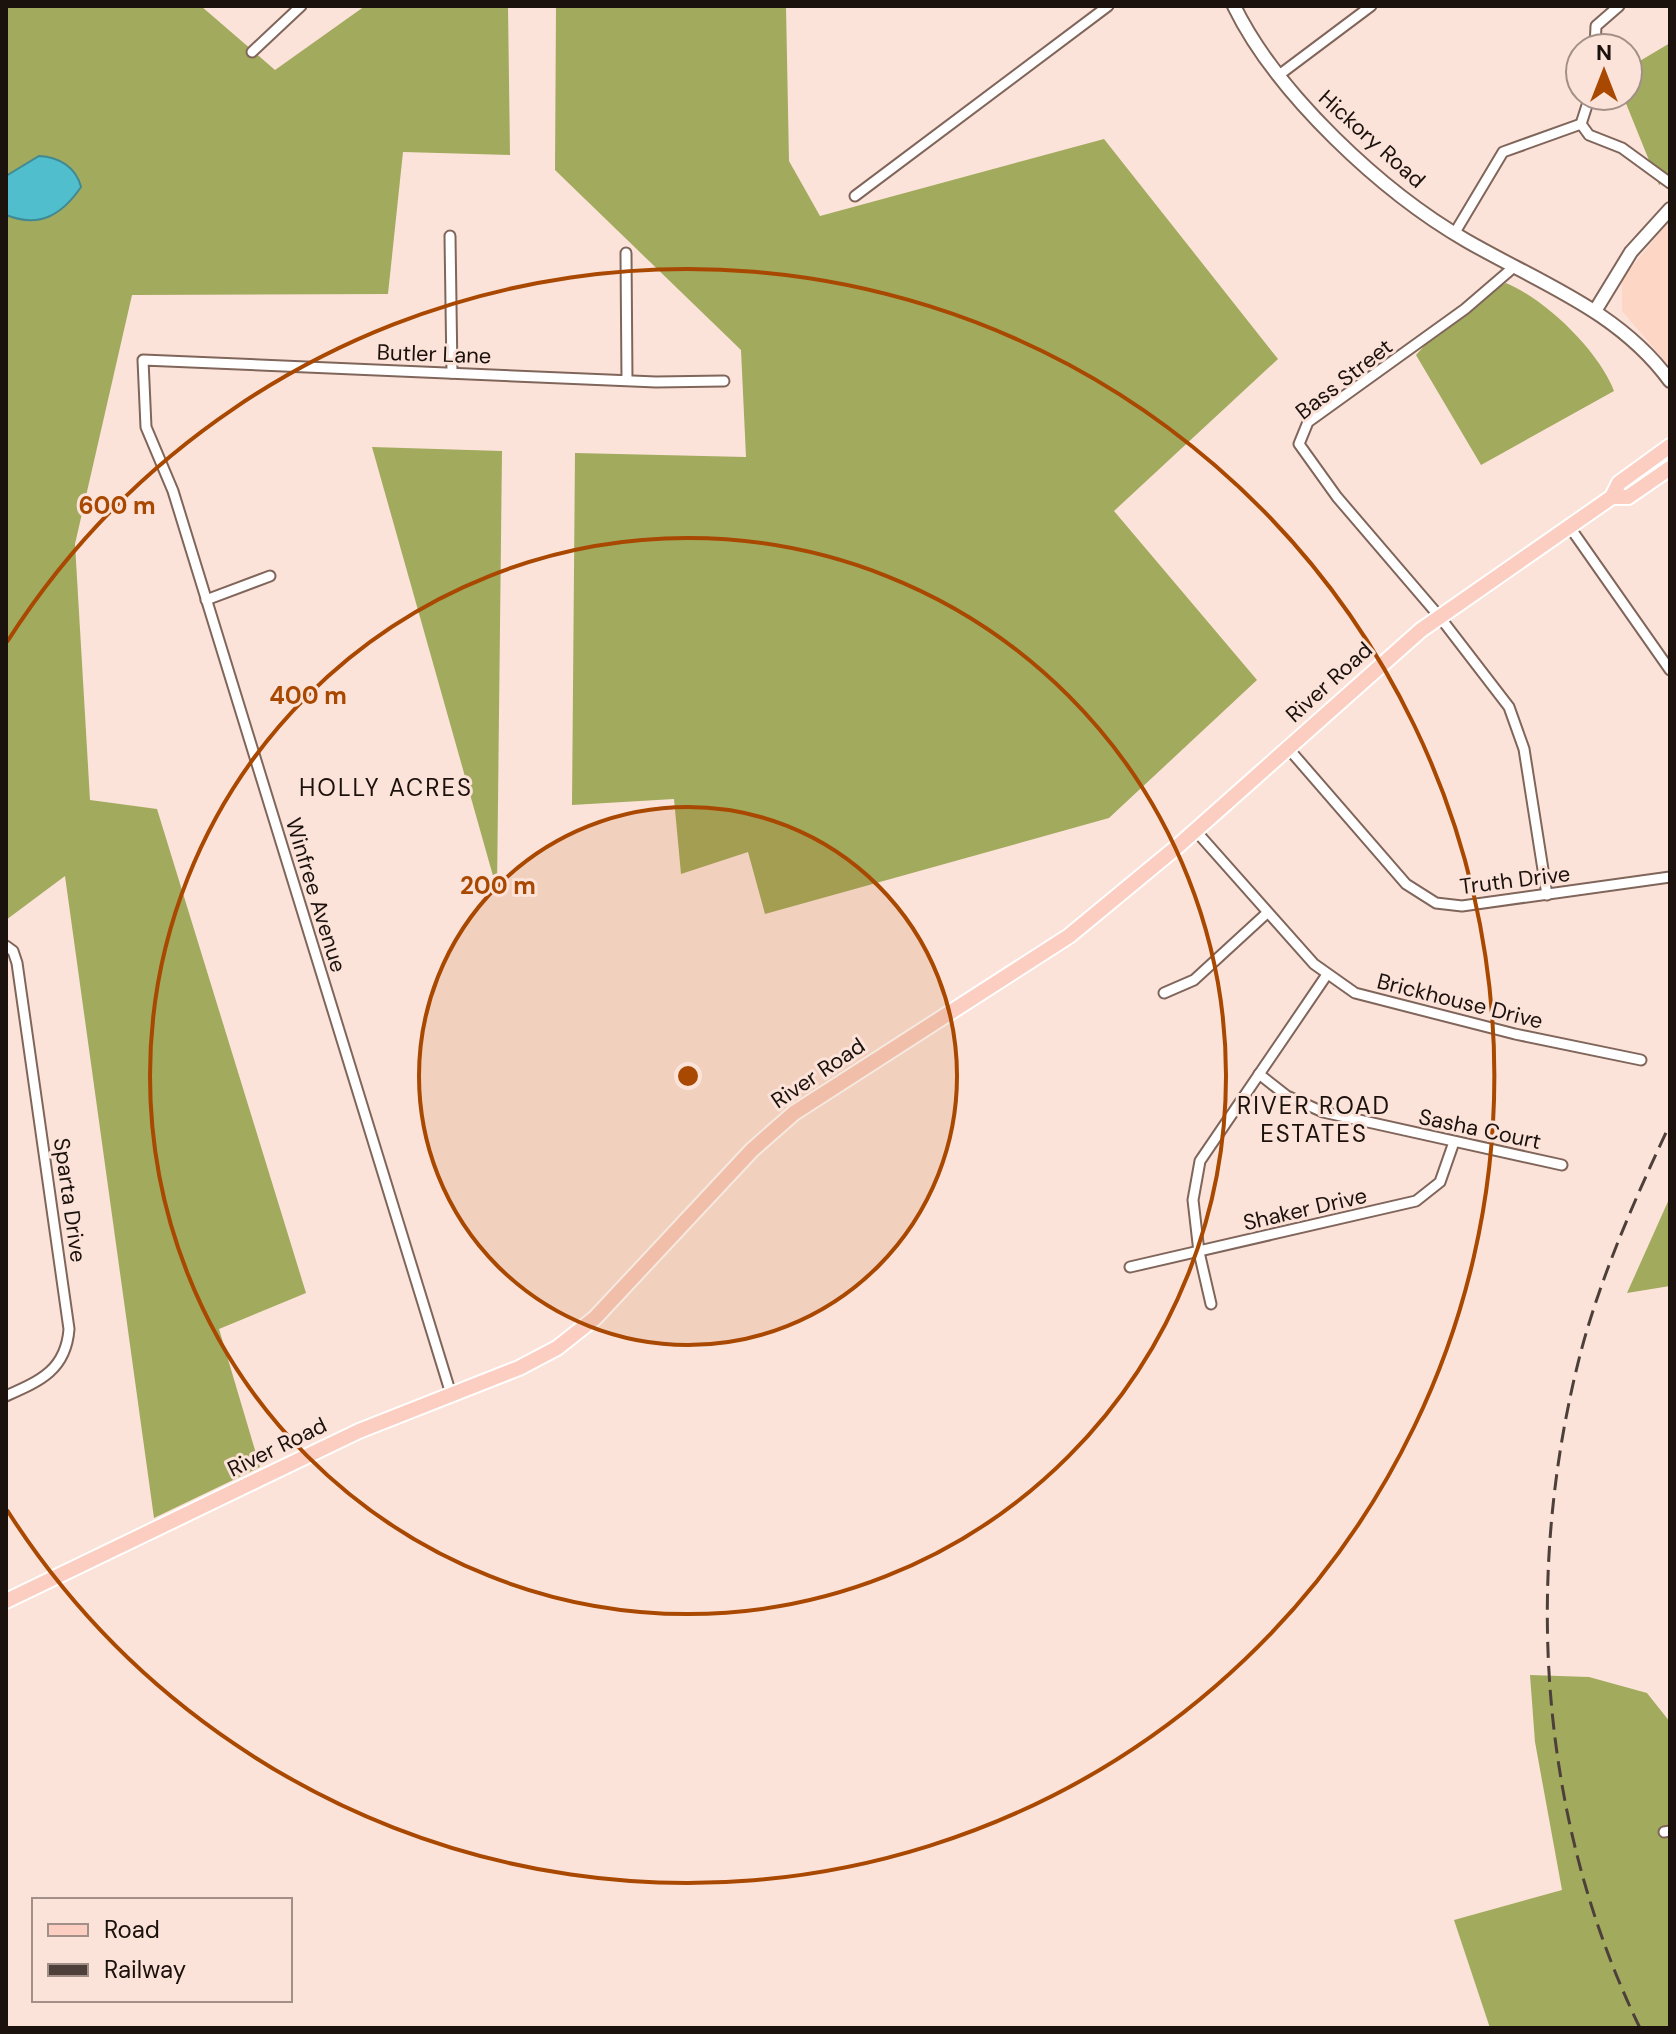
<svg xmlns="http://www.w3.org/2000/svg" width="1676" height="2034" viewBox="0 0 1676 2034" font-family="'DM Sans',sans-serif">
<rect width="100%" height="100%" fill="#fce3d9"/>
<polygon fill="#fdd6c6" points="1670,220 1670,367 1622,311 1622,279"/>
<g fill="#a2aa5e">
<polygon points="6,6 201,6 275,70 365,6 508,6 510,155 403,152 388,294 132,295 75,544 90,800 157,809 306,1293 219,1329 260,1467 154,1518 65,876 6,920"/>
<polygon points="556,6 786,6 789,161 820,216 1104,139 1278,359 1114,511 1257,680 1109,818 765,914 748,852 681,874 674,799 572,805 575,453 746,457 741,350 555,170"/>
<polygon points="1670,43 1670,178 1659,185 1623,96 1628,96 1628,68"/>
<path d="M1506 283C1546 300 1598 350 1614 391L1481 465 1416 355 1459 307Z"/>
<polygon points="372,447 502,451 497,890"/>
<polygon points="1670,1197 1670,1286 1627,1293"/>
<polygon points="1530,1675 1589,1677 1647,1693 1670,1722 1670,2028 1490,2028 1454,1920 1562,1890 1535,1742"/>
</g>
<path fill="#50becd" stroke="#408a93" stroke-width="2" d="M39 156C59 157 76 167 81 187 61 216 39 228 6 215V176Z"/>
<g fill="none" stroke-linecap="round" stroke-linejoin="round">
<g stroke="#80655a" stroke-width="13">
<g id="minor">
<polyline points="1595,48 1596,26 1619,6"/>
<polyline points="252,52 301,6"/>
<polyline points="1279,75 1371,6"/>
<polyline points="1581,124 1590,96"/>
<polyline points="855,196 1108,6"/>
<polyline points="1454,234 1503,152 1581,124 1589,135 1622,148 1670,183"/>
<polyline points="450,236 452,373"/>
<polyline points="626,253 627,380"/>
<polyline points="1515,266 1465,309 1308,422 1299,444 1337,497 1439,616 1509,707 1524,749 1547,895"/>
<polyline points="1569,526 1670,670"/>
<polyline points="206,600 270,576"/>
<polyline points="1288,748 1406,884 1436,903 1462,906 1670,877"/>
<polyline points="1195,830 1314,964 1355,993 1515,1034 1641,1060"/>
<path d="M6 946 13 951 17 963 69 1329C66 1370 40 1381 6 1396"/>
<polyline points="1164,993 1194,980 1267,913"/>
<polyline points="1259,1074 1287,1096 1323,1112 1562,1165"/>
<polyline points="1130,1267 1416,1201 1440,1182 1454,1142"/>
<polyline points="1211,1304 1199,1252 1193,1200 1200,1161 1326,976"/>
<polyline points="451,1394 173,491 146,427 143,360 656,382 724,381"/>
<polyline points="1664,1832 1670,1831"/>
</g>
</g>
<g stroke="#80655a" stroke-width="16">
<g id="secondary">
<path d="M1234 6C1277 94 1382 192 1467 241 1540 283 1619 311 1670 381"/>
<polyline points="1595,311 1631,252 1670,209"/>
</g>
</g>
<g stroke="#fff" stroke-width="18">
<g id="primary">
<polyline points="1612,497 1628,497 1670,468"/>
<polyline points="6,1601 359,1431 519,1368 557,1348 595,1318 752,1150 794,1113 1069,936 1178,846 1421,630 1612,497 1619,483 1670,446"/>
</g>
</g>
<use href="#minor" stroke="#fff" stroke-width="9"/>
<use href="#secondary" stroke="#fff" stroke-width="12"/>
<use href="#primary" stroke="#fbcec1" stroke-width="14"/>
<path stroke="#4d3f3a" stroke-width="3" stroke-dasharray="16 8" stroke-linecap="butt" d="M1640 2028C1539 1820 1523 1578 1580 1355 1601 1275 1635 1199 1670 1124"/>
</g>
<circle cx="688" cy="1076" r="269" fill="#a94801" fill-opacity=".12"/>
<g fill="none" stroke="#a94801" stroke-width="4">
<circle cx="688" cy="1076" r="269"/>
<circle cx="688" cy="1076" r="538"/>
<path d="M7 642A807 807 0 1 1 7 1510"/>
</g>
<g text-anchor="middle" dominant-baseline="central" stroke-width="6" stroke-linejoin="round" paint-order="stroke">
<g font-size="22" fill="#1b110d" stroke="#fce3d9">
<text transform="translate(1372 139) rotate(42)">Hickory Road</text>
<text transform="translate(434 354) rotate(2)">Butler Lane</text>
<text transform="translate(1344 379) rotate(-38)">Bass Street</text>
<text transform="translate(1329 682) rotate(-42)">River Road</text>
<text transform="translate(1515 880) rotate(-7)">Truth Drive</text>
<text transform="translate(316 895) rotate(73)">Winfree Avenue</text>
<text transform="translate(1460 1001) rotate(14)">Brickhouse Drive</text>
<text transform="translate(818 1073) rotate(-34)">River Road</text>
<text transform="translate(1480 1129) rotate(12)">Sasha Court</text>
<text transform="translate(70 1200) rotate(82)">Sparta Drive</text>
<text transform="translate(1305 1209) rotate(-13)">Shaker Drive</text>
<text transform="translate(277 1447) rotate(-26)">River Road</text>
</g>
<g font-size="24" letter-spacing="2" fill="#1b110d" stroke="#fce3d9">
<text x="386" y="787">HOLLY ACRES</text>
<text x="1314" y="1105">RIVER ROAD<tspan x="1314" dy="28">ESTATES</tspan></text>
</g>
</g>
<circle cx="688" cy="1076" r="12" fill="#a94801" stroke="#fce3d9" stroke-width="4"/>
<g font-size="24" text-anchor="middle" font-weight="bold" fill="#a94801" stroke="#fce3d9" stroke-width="6" stroke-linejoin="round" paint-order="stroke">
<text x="117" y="514">600 m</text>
<text x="308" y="704">400 m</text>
<text x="498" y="894">200 m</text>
</g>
<rect width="1676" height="2034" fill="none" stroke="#1b110d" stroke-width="16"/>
<rect x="32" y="1898" width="260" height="104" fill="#fce3d9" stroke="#a28f87" stroke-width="2"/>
<rect x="48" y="1924" width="40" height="12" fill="#fbcec1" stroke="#a28f87" stroke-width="2"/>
<text x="104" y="1938" font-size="24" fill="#1b110d">Road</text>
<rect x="48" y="1964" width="40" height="12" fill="#4d3f3a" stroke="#a28f87" stroke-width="2"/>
<text x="104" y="1978" font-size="24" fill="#1b110d">Railway</text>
<g transform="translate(1604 72)"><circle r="38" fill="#fce3d9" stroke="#a28f87" stroke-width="2"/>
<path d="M0-6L14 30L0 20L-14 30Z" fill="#a94801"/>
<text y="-12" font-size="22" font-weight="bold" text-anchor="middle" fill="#1b110d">N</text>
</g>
</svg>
